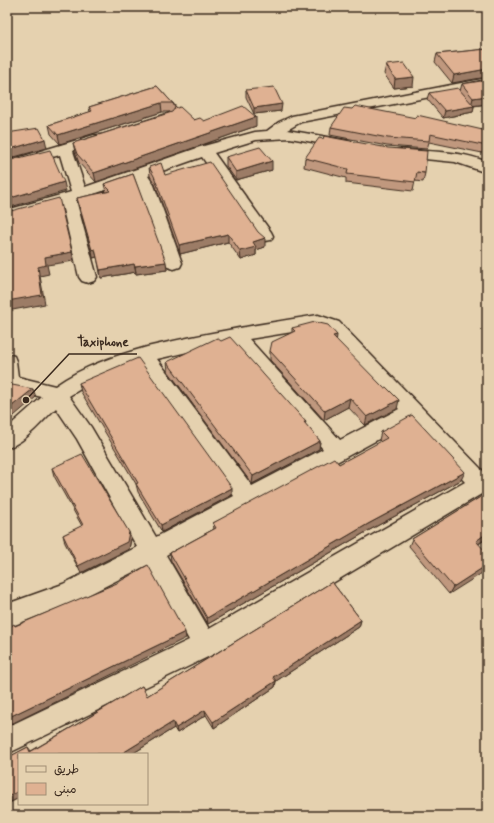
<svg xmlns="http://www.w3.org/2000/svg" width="494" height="823" viewBox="0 0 494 823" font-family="Mynerve,'Playpen Sans Arabic',sans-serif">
<rect width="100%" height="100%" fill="#e5d1af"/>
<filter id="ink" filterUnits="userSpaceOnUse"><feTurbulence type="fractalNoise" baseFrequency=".025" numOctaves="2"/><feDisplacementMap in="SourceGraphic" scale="8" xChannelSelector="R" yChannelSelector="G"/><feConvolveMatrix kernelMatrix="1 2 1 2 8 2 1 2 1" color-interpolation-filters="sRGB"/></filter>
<g filter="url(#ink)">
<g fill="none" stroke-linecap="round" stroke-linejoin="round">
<g stroke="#3b2a1e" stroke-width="3">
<g id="street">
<polygon points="487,78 487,86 301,122 287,130 351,141 353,144 351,147 346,148 290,138 256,140 214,153 271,232 273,236 271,240 265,241 259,240 202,157 148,176 154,185 182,263 180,267 174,269 168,267 166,263 135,180 76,200 97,277 94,281 88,283 82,281 79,277 62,205 7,220 7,210 71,192 60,155 7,169 7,161 94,135 104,135 106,138 104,141 73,151 85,187 200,147 255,132 267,131 279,122 292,116"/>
<path d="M399 149C428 152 459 150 487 162V173L455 162 394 156 392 153 394 150Z"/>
<path d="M318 315 339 322 484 472C488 480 487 485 483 493L214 654 7 754V727L189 640 147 565 78 600 7 628V604L63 584 137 547 77 439 56 408C41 422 26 442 7 448V428L42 397 7 389V354L14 356 16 361 18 377 55 386C83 366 115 356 147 347 204 333 261 324 318 315ZM317 328 327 332 399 409 340 440 249 339ZM231 342 323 449 252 486 157 359ZM140 364 234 496 156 537 91 427 69 396 97 379ZM410 422 465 482 209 629 166 555Z"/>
</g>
</g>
<use href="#street" fill="#e5d1af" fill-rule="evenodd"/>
</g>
<g fill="#c0987e" stroke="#3b2a1e">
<polygon points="487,49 452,83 435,62 437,54"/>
<polygon points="386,65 413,86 394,88 384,74"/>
<polygon points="487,79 487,104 474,106 473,112 443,118 427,99 429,93 460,91 462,84"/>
<polygon points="157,86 177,108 194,120 256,126 96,182 79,163 75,152 73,143 170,112 162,112 60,144 51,134 49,125 90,112 89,107"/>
<polygon points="246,90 281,111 254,114 246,97"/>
<polygon points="331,127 487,131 487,154 429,142 427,149 387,146 330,135"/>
<polygon points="226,157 272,170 236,180 226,166"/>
<polygon points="305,158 425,173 423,182 415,181 413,191 346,183 346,178 304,167"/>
<polygon points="149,167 165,175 265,247 256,250 256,255 241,260 228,242 180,254 155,184 150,176"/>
<polygon points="133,174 167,270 136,274 136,272 101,278 97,257 93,258 77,198 106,192 104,184"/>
<polygon points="292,328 336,340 397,409 365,425 348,407 324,420 270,360 270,351 292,332"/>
<polygon points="167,362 306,422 305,424 320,441 319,449 252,484 168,371"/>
<polygon points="79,383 232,495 162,532 138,492 136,484 81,392"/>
<polygon points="381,432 461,480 366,532 208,624 171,561 170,553 214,529 213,523 339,464 381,442 379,440"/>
<polygon points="52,468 131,539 129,549 81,573 65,543 63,535 82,526 54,476"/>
<polygon points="487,493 487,538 479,544 449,594 409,546 412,539"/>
<polygon points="332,582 361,620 359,627 276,681 275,687 214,728 206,715 177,733 174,728 132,754 19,754 19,798 7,804 7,758 28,747 31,751 142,686 147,696"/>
</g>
<g fill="#9c7c66" stroke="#3b2a1e">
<polygon points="487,69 487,77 452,83 454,75"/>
<polygon points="414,77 413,86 394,88 395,79"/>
<polygon points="487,96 487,104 471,106 473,98"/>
<polygon points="161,103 162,112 60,144 58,135"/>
<polygon points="282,104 281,111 254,114 254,108"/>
<polygon points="474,106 473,112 443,118 445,111"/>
<polygon points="256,117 256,126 96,182 94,173"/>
<polygon points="45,139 47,148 7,159 7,150"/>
<polygon points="272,161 272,170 236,180 236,172"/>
<polygon points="64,182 66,191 7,208 7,199"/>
<polygon points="228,234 228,242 180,254 179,245"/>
<polygon points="265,238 265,247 256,250 256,255 241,260 240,251 253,242"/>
<polygon points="95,249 97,257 93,258 92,250"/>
<polygon points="72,252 74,261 47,265 49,274 40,276 45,304 7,311 7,301 38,267 45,257"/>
<polygon points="166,262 167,270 136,274 135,266"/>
<polygon points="134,264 136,272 101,278 100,270"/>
<polygon points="337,335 336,344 333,336"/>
<polygon points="33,389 36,397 7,422 7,410"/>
<polygon points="350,398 348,407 324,420 325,411"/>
<polygon points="399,400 397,409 365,425 367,417"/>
<polygon points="320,441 319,449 252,484 253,476"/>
<polygon points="465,472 461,480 366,532 208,624 207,618 368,524"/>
<polygon points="232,488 232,495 162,532 161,525"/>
<polygon points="129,532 131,539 129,549 81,573 78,566"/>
<polygon points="487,533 487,538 472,548 476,541"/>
<polygon points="487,565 487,570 449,594 453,587"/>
<polygon points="361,620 359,627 273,683 273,677"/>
<polygon points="185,632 186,638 7,726 7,718"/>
<polygon points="276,681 275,687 214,728 213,722"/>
<polygon points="205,710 206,715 177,733 176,728"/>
<polygon points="173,722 174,728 132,754 121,754"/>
<polygon points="19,778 19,787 17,779"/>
<polygon points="19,791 19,798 7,804 7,797"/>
</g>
<g fill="#dfb192" stroke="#3b2a1e">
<polygon points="487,49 487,69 454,75 437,54"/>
<polygon points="404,63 414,77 395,79 386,65"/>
<polygon points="487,80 487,96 473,98 462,84"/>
<polygon points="157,86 177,108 180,107 194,120 200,118 204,121 243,106 256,117 94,173 77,154 73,143 172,112 175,108 173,103 161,103 58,135 49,125 92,111 89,107"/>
<polygon points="274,87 282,104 254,108 246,90"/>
<polygon points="458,88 474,106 445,111 429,93"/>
<polygon points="355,106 416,118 417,115 487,131 487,146 430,134 429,141 388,138 331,127 344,108 352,109"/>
<polygon points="39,128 45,139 7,150 7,133"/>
<polygon points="324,136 388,148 427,151 425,173 417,172 415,182 347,174 348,169 305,158 319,138 323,139"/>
<polygon points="260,147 272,161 236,172 226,157"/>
<polygon points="50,150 64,182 7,199 7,161"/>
<polygon points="210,162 258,232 265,238 253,242 256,247 240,251 228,234 179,245 154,176 149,167 161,163 165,175"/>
<polygon points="133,174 166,262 135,266 134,264 100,270 95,249 92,250 77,198 111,191 104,184"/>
<polygon points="59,198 72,252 45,257 46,265 38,267 42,295 7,301 7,212"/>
<polygon points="315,322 328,325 337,335 333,336 384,388 386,387 399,400 367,417 350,398 325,411 270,351 272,342 295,331 292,328"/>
<polygon points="230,337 306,422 304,422 320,441 253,476 167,362 217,338 221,341"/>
<polygon points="138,358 232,488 161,525 136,484 138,483 79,383"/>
<polygon points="7,384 33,389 7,410"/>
<polygon points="412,415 465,472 368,524 207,618 170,553 216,528 213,523 334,458 339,464 387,438 381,432"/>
<polygon points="82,454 129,532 127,542 78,566 63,535 83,525 52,468"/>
<polygon points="487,493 487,533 476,541 487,553 487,565 453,587 412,539"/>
<polygon points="148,565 185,632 7,718 7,625 10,623 11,626 14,624 15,626 117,583"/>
<polygon points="332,582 361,620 273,677 276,681 213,722 205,710 176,728 173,722 121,754 19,754 19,778 17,779 19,787 19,791 7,797 7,758 28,747 30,752 142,686 147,696"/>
</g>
</g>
<path fill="none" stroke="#3b2a1e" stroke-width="1.5" d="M26 400L69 354H137"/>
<circle fill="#3b2a1e" stroke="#e5d1af" stroke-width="1.5" cx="26" cy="400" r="4"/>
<g font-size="13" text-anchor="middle" font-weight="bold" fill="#3b2a1e" stroke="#e5d1af" stroke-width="3" stroke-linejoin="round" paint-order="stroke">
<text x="103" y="346">Taxiphone</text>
</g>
<rect width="494" height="823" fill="none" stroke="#e5d1af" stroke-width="24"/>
<rect x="12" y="12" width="470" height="799" fill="none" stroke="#3b2a1e" stroke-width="1.5" filter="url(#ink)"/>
<rect x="18" y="753" width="130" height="52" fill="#e5d1af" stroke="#a18e75"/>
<rect x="26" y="766" width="20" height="6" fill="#e5d1af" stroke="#a18e75"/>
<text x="54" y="773" font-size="12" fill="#3b2a1e">طريق</text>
<rect x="26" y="783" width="20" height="12" fill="#dfb192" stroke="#a18e75"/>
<text x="54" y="793" font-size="12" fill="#3b2a1e">مبنى</text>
</svg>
